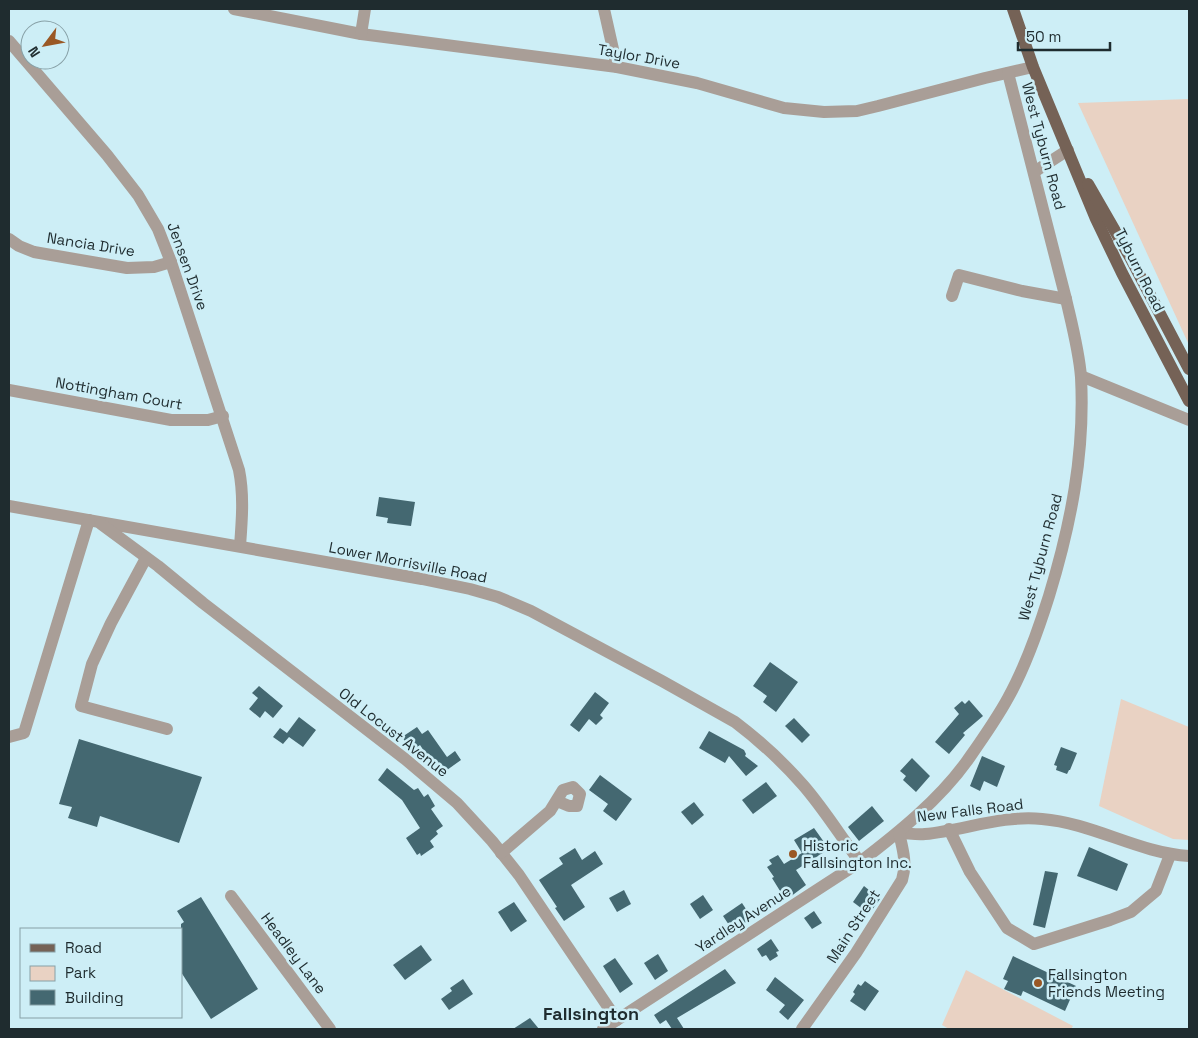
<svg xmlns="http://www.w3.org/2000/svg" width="1198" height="1038" viewBox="0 0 1198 1038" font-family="'Space Grotesk',sans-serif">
<rect width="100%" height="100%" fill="#cdeef6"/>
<g fill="#e9d2c3">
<polygon points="1189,99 1189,345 1078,103"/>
<polygon points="1121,699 1189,727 1189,840 1173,839 1099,806"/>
<polygon points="966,970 1073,1026 1071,1029 949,1029 942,1025"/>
</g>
<g fill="#446871">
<polygon points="379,497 415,502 411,526 387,523 388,518 376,516"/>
<polygon points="770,662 798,682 776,712 763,702 767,696 753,686"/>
<polygon points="259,686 283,706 273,718 265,711 260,718 249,709 258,698 252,693"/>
<polygon points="595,692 609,703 600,715 603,718 596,725 589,719 579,732 570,725"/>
<polygon points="969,700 983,716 963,733 965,735 949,754 935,742 959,714 954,708 962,701 965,704"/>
<polygon points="299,717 316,730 303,747 289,737 283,744 273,737 280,728 287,733"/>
<polygon points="794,718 810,735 802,743 785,726"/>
<polygon points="417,727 422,734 428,730 447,757 455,751 461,760 440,775 420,745 412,751 402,737"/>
<polygon points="709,731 744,750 746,754 745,756 758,766 746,776 729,756 725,763 699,748"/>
<polygon points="79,739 202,777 179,843 100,816 97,827 68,818 72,807 59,804"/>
<polygon points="1061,747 1077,753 1070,770 1069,770 1067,774 1056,770 1057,766 1054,765"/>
<polygon points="982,756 1005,766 997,787 984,781 980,791 970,786"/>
<polygon points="912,758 930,776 916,792 903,780 906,776 900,771"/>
<polygon points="387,768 414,790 418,788 424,797 428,794 435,806 431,809 443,826 436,831 438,834 430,841 434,847 421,856 420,853 417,855 406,838 420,828 402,800 378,780"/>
<polygon points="600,775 632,799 616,821 603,811 608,804 589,790"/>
<polygon points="766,782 777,796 753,814 742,800"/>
<polygon points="694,802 704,815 692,825 681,812"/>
<polygon points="872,806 884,821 859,841 848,827"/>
<polygon points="814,828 829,849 796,870 806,885 790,897 789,896 785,899 772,878 774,877 767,867 772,864 769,860 778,855 784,864 802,853 794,840"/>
<polygon points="1089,847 1128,864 1117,891 1077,876"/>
<polygon points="575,848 582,860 595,851 603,864 571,885 585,907 564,921 555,908 557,907 539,880 563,864 559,858"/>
<polygon points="1045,871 1058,873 1045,928 1033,925"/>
<polygon points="864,886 880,899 869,914 853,902"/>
<polygon points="624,890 631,904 617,912 609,898"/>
<polygon points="703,895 713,910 700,919 690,904"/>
<polygon points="201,897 258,989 211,1019 181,972 181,924 184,922 177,911"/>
<polygon points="514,902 527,921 511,932 498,912"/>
<polygon points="742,903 752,918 733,931 723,916"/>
<polygon points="814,911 822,923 812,929 804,918"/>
<polygon points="771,939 779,951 776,952 778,956 770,961 766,955 762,957 757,949"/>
<polygon points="421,945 432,960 405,980 393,965"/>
<polygon points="658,954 668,971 655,980 644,963"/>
<polygon points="1013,956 1076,986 1065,1011 1023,991 1021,996 1004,989 1008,981 1003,979"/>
<polygon points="615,958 633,984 620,993 603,966"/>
<polygon points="725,969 736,983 677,1018 684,1029 672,1029 666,1020 660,1024 654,1015"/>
<polygon points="775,977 804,1000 788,1020 779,1012 785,1005 766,990"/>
<polygon points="463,979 473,994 449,1010 441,999 452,991 450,988"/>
<polygon points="865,981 879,991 865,1011 850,1001 855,994 853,992 858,984 861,986"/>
<polygon points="530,1018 539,1029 513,1029"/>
</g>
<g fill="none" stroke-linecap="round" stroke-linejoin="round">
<g stroke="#a99e97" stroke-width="12">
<polyline points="234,9 361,34 617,67 697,83 784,108 824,112 857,111 878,106 985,78 1033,67"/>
<polyline points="604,9 617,67"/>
<polyline points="361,34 365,9"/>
<path d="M9 41 107 155 138 195 158 229 171 262 239 470C244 495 242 520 240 546"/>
<polyline points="1034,172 1068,150"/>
<polyline points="9,239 19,246 34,252 127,268 154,267 171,262"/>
<polyline points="952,296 959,275 1022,291 1066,299"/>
<polyline points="1081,376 1189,420"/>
<polyline points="9,390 171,420 208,420 223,416"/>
<path d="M9 506 422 579 470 589 498 597 531 611 662 681 735 722C760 741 782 761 803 785 824 809 841 837 860 862"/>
<polyline points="101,524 158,566 203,603 405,759 457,803 492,841 519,875 617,1020"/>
<polyline points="146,558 111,623 92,664 81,706 167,729"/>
<polyline points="9,737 24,733 89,520"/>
<polyline points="949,829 970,872 1007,928 1034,944 1110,920 1131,912 1156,891 1170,855"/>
<path d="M899 833C907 833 917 835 925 834 965 830 1002 815 1042 819 1093 823 1138 853 1189 856"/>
<polyline points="501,853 550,811 563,790 573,787 580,794 577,806 569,806 557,801"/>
<polyline points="231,896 330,1029"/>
<path d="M603 1029 860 862C898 833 939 800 967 761 981 741 996 720 1008 698 1026 666 1038 631 1049 596 1071 524 1085 453 1081 377 1079 351 1072 325 1066 299L1008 73"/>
<path d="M802 1029 856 953 902 880C907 863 903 850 899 833"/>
</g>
<g stroke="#756256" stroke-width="12">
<polyline points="1013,9 1033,67 1096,219 1122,273 1189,401"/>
<polyline points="1088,184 1130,257 1189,369"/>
</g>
</g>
<g fill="#9a5825" stroke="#cdeef6" stroke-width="2">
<circle cx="793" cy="854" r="5"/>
<circle cx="1038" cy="983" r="5"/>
</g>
<g text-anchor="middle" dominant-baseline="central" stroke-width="5" stroke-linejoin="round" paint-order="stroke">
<g font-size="15" fill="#1f2c2f" stroke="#cdeef6">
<text transform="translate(639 56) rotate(10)">Taylor Drive</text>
<text transform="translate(1044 146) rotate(75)">West Tyburn Road</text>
<text transform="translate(91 244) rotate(9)">Nancia Drive</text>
<text transform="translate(188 266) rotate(70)">Jensen Drive</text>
<text transform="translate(1140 270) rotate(63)">Tyburn Road</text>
<text transform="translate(119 393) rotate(10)">Nottingham Court</text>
<text transform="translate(1040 557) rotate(-75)">West Tyburn Road</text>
<text transform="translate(408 562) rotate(11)">Lower Morrisville Road</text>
<text transform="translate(394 732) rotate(38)">Old Locust Avenue</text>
<text transform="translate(970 810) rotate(-7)">New Falls Road</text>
<text transform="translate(743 919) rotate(-33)">Yardley Avenue</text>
<text transform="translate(853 926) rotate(-57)">Main Street</text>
<text transform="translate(294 953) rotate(53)">Headley Lane</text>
</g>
<g font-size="15" fill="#1f2c2f" stroke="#cdeef6" text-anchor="start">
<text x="803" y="845">Historic<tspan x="803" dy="17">Fallsington Inc.</tspan></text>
<text x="1048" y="974">Fallsington<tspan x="1048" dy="17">Friends Meeting</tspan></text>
</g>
<g font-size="18" font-weight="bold" fill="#1f2c2f" stroke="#cdeef6">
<text x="591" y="1013">Fallsington</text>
</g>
</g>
<rect width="1198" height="1038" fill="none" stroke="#1f2c2f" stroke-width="20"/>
<rect x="20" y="928" width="162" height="90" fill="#cdeef6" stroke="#87a0a6"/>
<rect x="30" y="944" width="25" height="8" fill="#756256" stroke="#87a0a6"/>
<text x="65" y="953" font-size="15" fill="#1f2c2f">Road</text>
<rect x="30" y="966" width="25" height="15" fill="#e9d2c3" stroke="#87a0a6"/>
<text x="65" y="978" font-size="15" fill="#1f2c2f">Park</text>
<rect x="30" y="990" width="25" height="15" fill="#446871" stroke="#87a0a6"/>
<text x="65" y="1003" font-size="15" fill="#1f2c2f">Building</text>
<g transform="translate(45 45) rotate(238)"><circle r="24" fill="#cdeef6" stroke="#87a0a6"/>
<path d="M0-4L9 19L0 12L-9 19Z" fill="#9a5825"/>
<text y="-8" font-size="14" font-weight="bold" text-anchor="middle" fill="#1f2c2f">N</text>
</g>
<path d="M1018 42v8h92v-8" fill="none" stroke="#1f2c2f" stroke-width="2.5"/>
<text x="1026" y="42" font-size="15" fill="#1f2c2f" stroke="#cdeef6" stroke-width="4" paint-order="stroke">50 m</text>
</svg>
